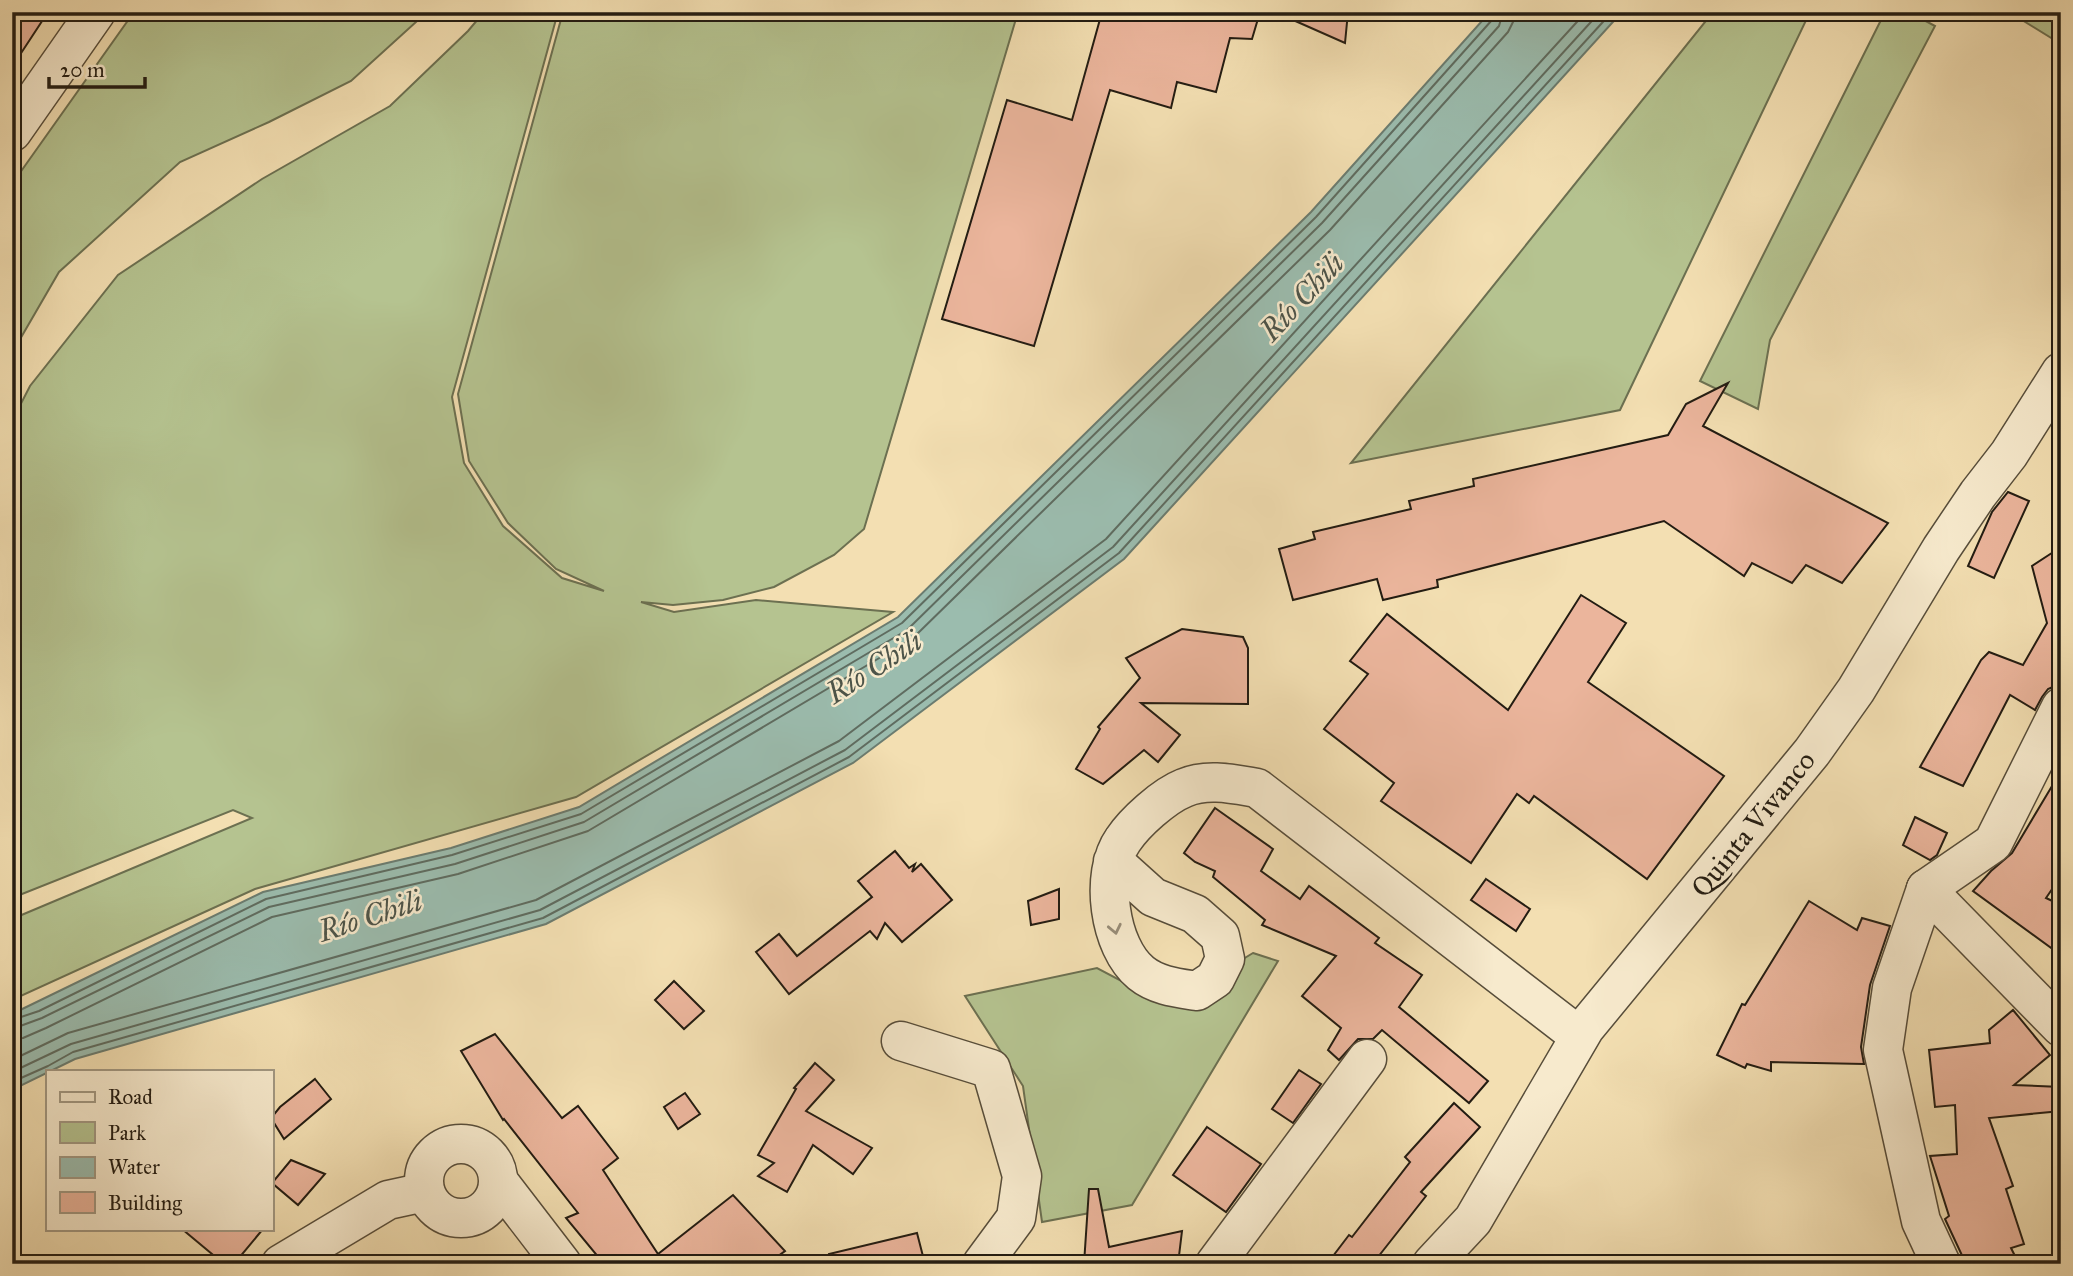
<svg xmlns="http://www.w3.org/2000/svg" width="2073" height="1276" viewBox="0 0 2073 1276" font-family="'IM FELL Great Primer',serif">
<rect width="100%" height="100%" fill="#f3dfb2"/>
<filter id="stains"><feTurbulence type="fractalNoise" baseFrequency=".00286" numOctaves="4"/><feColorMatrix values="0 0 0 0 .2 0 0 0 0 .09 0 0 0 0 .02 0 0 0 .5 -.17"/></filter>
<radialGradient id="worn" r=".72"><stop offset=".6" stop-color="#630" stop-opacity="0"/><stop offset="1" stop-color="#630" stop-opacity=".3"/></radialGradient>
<g fill="#b5c390" stroke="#6c7051" stroke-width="2">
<polygon points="134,12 427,12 351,81 269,122 180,162 59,272 12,353 12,184"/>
<polygon points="484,12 558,12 452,397 464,463 503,526 562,578 604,591 556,569 508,523 469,461 458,394 563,12 1018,12 864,529 834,555 774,587 723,600 673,605 641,602 674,612 756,600 893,612 576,797 255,889 12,1000 12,919 252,818 233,810 12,898 12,421 30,386 118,275 262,179 390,106 468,31"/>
<polygon points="1713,12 1810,12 1620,410 1351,463"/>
<polygon points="1885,12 1909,12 1935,26 1770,340 1758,409 1700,381"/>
<polygon points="2009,12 2061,12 2061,44"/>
<polygon points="1253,953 1278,961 1132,1205 1042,1222 1023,1086 965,996 1097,968 1167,1005"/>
</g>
<polygon fill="#9bbcae" stroke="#6b7c70" stroke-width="2" points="1490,12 1622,12 1124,559 853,763 546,924 75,1059 12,1090 12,1014 263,892 451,848 579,807 898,617 1311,212"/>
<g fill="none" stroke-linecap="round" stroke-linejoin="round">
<g stroke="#5f6c60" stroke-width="2">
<polyline points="12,1020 39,1011 266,899 452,855 581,814 902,623 1316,217 1492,20 1494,12"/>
<polyline points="12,1029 42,1018 269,907 455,864 584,822 907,630 1322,223 1499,26 1503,12"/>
<polyline points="12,1039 23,1038 46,1028 272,917 458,874 588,831 913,638 1330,230 1508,32 1513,22 1514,12"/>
<polyline points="12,1060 68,1033 536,900 839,741 1106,539 1586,12"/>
<polyline points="12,1072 71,1044 540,910 845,750 1113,547 1600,12"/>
<polyline points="12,1082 48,1066 73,1052 543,918 849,757 1119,553 1612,12"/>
</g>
</g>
<g fill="#ebb59c" stroke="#231c12" stroke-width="2">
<polygon points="12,12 48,12 12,67"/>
<polygon points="1102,12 1260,12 1252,39 1230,38 1216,92 1177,82 1171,108 1110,90 1034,346 942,319 1007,100 1072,120"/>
<polygon points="1275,12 1348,12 1345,43"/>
<polygon points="1728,383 1703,426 1888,523 1842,583 1806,565 1792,583 1752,563 1744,576 1664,521 1437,580 1438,587 1383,600 1377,579 1293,600 1279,549 1315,539 1313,532 1411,509 1409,501 1474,486 1473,479 1668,435 1686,404"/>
<polygon points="2008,492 2029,501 1994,578 1968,566 1992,512"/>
<polygon points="2061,547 2061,677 2055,686 2048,689 2042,697 2035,710 2010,695 1963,786 1920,767 1981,660 1989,652 2023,665 2047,623 2032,566"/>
<polygon points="1581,595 1626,623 1588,682 1724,776 1647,879 1534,796 1529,803 1517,794 1471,863 1381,801 1394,783 1324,729 1368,674 1350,661 1387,614 1508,710"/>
<polygon points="1182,629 1243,637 1248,648 1248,704 1141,703 1180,735 1158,762 1144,750 1103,784 1076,769 1100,729 1098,727 1140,678 1126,658"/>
<polygon points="2061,771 2061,876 2046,898 2061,905 2061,918 2054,950 1973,891 1991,871 2012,853"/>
<polygon points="1215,808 1273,849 1261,871 1300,899 1309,886 1379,938 1375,943 1422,975 1399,1007 1488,1081 1469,1103 1382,1030 1373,1039 1358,1039 1339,1060 1328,1050 1341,1028 1302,996 1336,956 1262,925 1265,920 1213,877 1215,871 1195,862 1184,853"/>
<polygon points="1915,817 1947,833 1937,855 1930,860 1903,845"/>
<polygon points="895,851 909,868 915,864 912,872 921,864 952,900 902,942 885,923 877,939 870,931 789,994 756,952 779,934 797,956 872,897 858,881"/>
<polygon points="1486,879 1530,909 1516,931 1471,900"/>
<polygon points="1059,889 1059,919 1031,925 1028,901"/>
<polygon points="1809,901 1857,930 1862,918 1890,926 1870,985 1861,1047 1864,1064 1771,1062 1771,1071 1747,1064 1745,1068 1717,1055 1742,1004 1745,1005"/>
<polygon points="674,981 704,1011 684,1029 655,1000"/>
<polygon points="2013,1010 2050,1055 2014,1085 2061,1087 2061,1111 1989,1118 2013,1186 2006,1189 2024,1244 2011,1248 2019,1264 1966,1264 1945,1219 1949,1216 1930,1156 1957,1154 1955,1105 1935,1107 1929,1050 1990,1043 1989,1030"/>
<polygon points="495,1034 562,1118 578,1106 618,1158 603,1170 658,1254 733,1195 785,1251 767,1264 604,1264 566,1218 578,1213 504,1119 503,1120 461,1051"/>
<polygon points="815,1063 834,1080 806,1111 872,1148 853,1174 813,1145 787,1192 758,1176 774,1163 758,1155 796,1089 794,1088"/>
<polygon points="1299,1070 1321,1084 1293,1123 1272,1109"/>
<polygon points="315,1079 331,1099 284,1139 271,1118 280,1107"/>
<polygon points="685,1093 700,1114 678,1129 664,1107"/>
<polygon points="1454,1103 1480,1127 1421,1192 1426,1196 1378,1257 1387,1264 1327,1264 1349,1235 1352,1237 1410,1162 1405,1157"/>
<polygon points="1207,1127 1261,1164 1226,1212 1173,1175"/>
<polygon points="291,1160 325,1174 298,1205 272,1183"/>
<polygon points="1089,1189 1098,1189 1109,1247 1182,1231 1178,1264 1084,1264"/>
<polygon points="182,1229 263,1229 234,1264 224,1264"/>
<polygon points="917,1233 925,1264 830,1264 829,1254"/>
</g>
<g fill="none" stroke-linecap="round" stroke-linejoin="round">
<g stroke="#574d3a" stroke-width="41">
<g id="minor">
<polyline points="12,132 96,12"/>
<path d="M1113 861 1153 897 1195 914 1220 936 1225 959 1215 979 1197 991C1178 988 1157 986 1141 973 1109 947 1099 874 1123 840 1135 822 1164 796 1184 788 1207 778 1233 784 1257 788L1579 1036"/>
<polyline points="1926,889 1892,988 1883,1050 1921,1221 1941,1264"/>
<polyline points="1926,889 1993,843 2061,707"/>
<polyline points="1926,889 2061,1027"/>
<polyline points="901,1041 991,1069 1022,1176 1016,1218 982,1264"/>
<circle cx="461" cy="1181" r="37"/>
<polyline points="499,1182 562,1264"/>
<polyline points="281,1264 388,1200 425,1192"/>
<polyline points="1215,1264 1367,1059"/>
<polyline points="1432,1264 1473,1220 1585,1028 1812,752 1856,690 1941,549 1978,494 2009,454 2061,372"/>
</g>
</g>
<use href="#minor" stroke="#f7eacd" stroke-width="38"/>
</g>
<defs><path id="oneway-chevron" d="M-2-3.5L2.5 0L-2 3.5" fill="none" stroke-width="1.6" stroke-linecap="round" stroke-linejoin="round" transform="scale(1.75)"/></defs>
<use stroke="#988d79" href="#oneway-chevron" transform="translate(1115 929) rotate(78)"/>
<g text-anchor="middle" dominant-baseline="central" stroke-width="5" stroke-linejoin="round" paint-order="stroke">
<g font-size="28" fill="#231c12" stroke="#f7eacd">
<text transform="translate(1753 824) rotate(-51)">Quinta Vivanco</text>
</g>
<g font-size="30" font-style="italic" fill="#4d5449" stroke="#f7eacd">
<text transform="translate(1302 297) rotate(-47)">Río Chili</text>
<text transform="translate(874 667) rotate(-33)">Río Chili</text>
<text transform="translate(370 916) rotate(-18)">Río Chili</text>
</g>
</g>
<rect width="2073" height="1276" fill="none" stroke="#f3dfb2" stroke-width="42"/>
<rect x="14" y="14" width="2045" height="1248" fill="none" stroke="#231c12" stroke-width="3.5"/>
<rect x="21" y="21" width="2031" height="1234" fill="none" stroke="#231c12" stroke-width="2"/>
<rect x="46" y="1070" width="228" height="161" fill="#f7eacd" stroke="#a29882" stroke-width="2"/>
<rect x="60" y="1092" width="35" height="10" fill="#f7eacd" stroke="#a29882" stroke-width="2"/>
<text x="108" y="1104" font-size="21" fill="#231c12">Road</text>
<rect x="60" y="1122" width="35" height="21" fill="#b5c390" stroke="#a29882" stroke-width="2"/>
<text x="108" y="1140" font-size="21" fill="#231c12">Park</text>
<rect x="60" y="1157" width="35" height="21" fill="#9bbcae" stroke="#a29882" stroke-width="2"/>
<text x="108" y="1174" font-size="21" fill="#231c12">Water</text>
<rect x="60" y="1192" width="35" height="21" fill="#ebb59c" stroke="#a29882" stroke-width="2"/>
<text x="108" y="1210" font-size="21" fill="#231c12">Building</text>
<path d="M49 77v10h96v-10" fill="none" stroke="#231c12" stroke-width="3.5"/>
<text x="60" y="77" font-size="21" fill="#231c12" stroke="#f7eacd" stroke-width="5" paint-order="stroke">20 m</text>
<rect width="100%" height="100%" filter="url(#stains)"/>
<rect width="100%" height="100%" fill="url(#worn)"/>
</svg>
